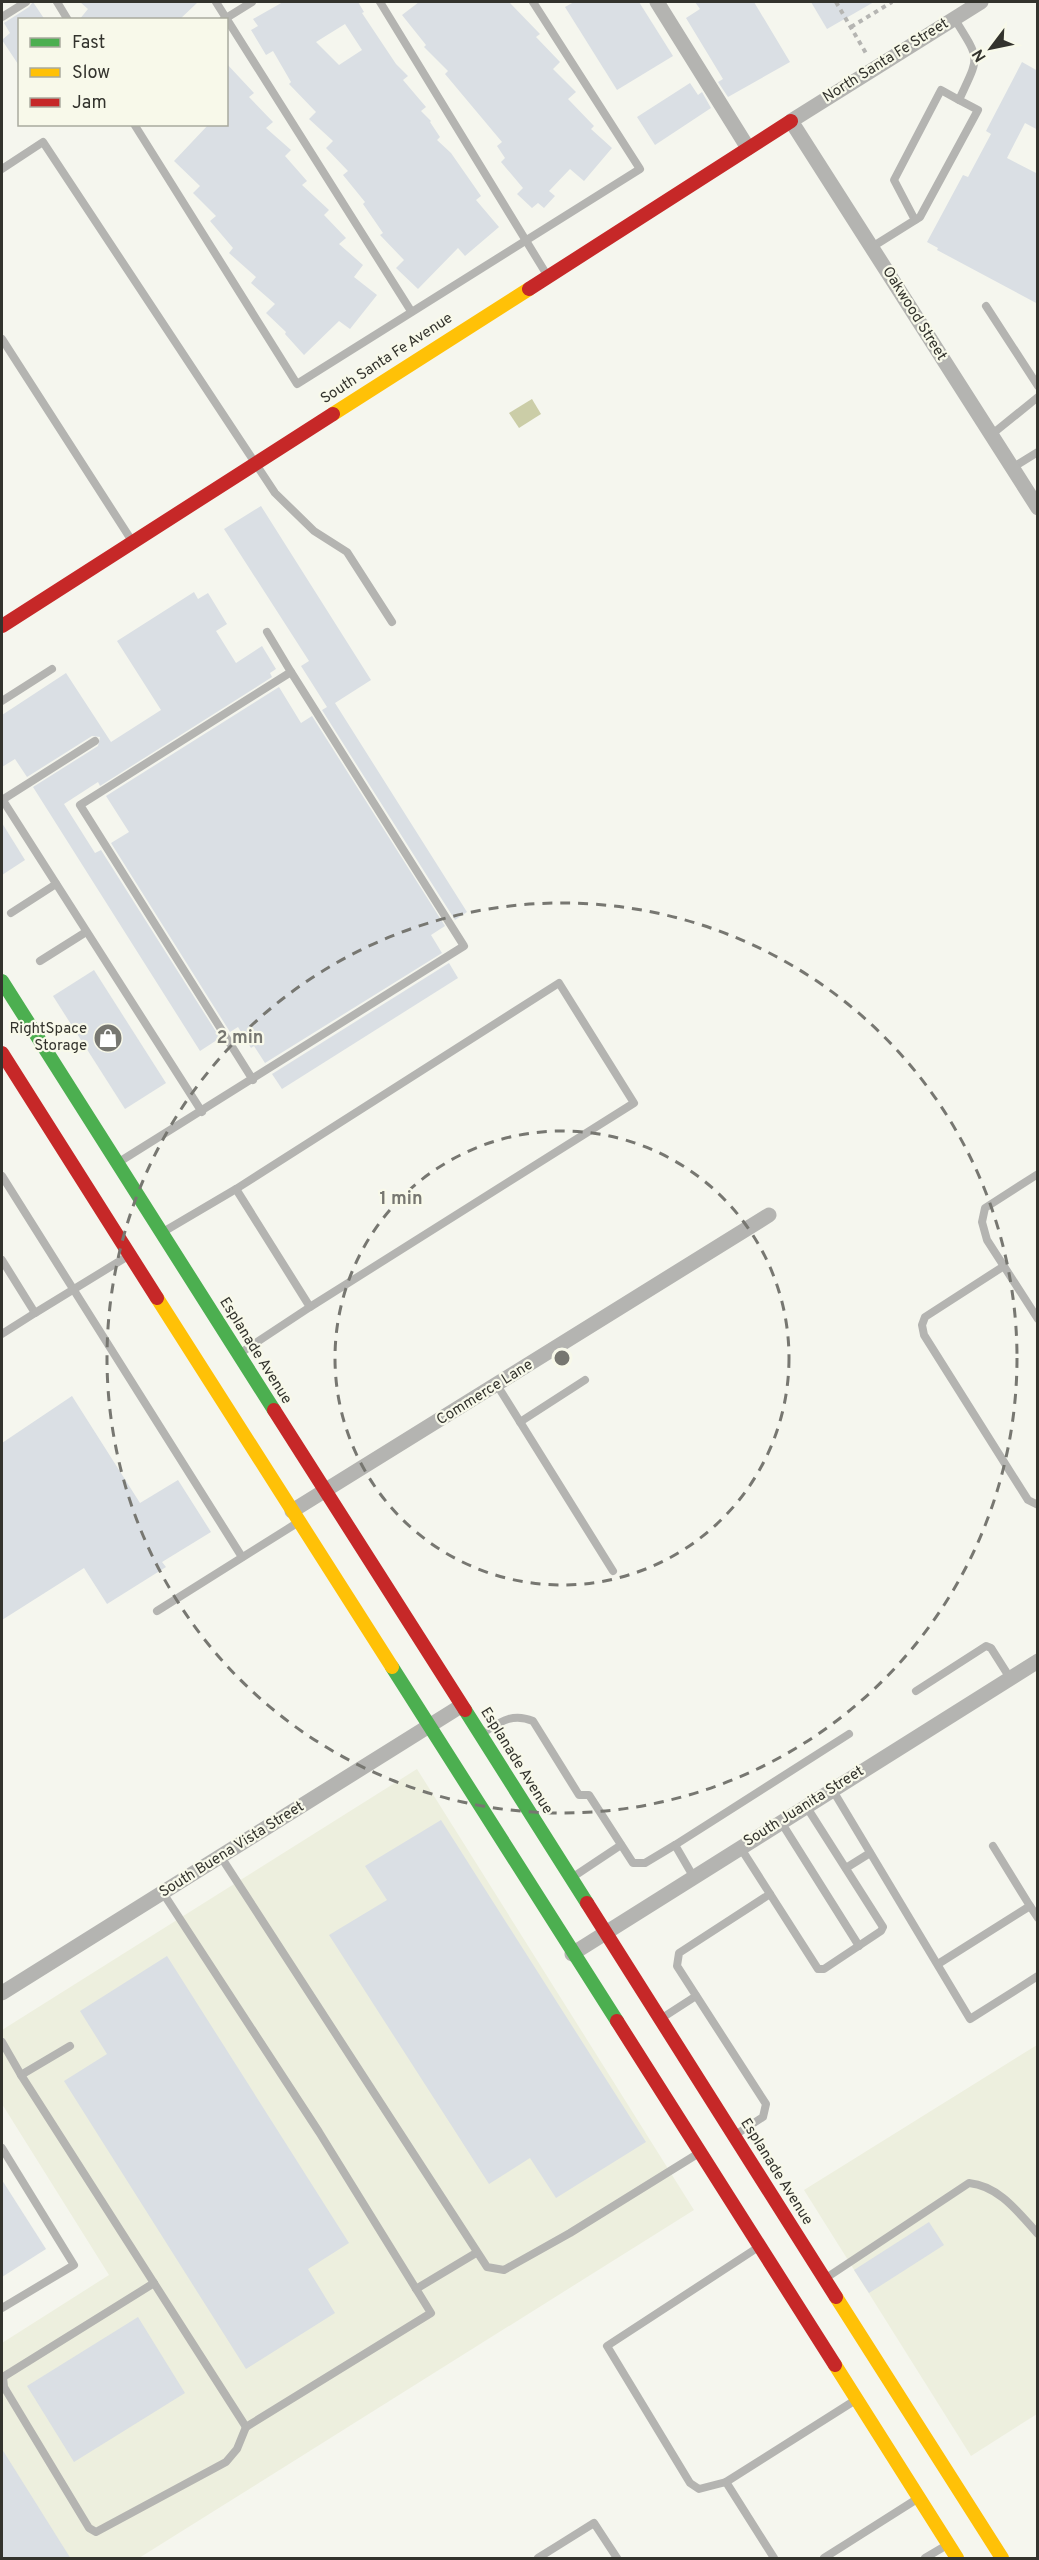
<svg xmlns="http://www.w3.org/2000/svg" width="1039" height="2560" viewBox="0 0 1039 2560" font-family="Overpass,sans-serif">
<rect width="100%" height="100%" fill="#f5f6ee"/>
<g fill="#edefde">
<polygon points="417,1769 694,2210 139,2558 2,2558 2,2343 109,2275 2,2104 2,2030"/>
<polygon points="1037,2045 1037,2414 971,2456 804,2190"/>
</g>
<polygon fill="#cbcda7" points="532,399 541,414 519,428 509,413"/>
<g fill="#dadfe4" fill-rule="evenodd">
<polygon points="33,2 45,20 20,20 20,67 2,40 10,33 4,23 29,7"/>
<polygon points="80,2 198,2 179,20 79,20 88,9"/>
<path d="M283 2H358L364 12 362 13 396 64 408 76 403 80 426 107 421 111 431 121 430 122 440 137 437 140 451 153 481 196 476 200 499 227 465 256 458 248 418 289 396 268 404 260 380 235 383 233 363 204 365 202 343 175 348 171 326 148 333 141 309 119 316 112 289 84 291 82 273 51 266 55 251 30 258 26 253 19ZM345 24 362 50 339 65 316 42Z"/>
<polygon points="419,2 509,2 540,34 536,37 560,62 553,69 576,92 568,99 594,126 591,129 612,148 584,181 570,169 549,191 555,196 544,208 538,203 532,208 517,194 523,188 501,162 505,158 497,146 502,142 445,74 448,71 424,47 426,45 402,15"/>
<polygon points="574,2 639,2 673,56 617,90 565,7"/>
<polygon points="695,2 754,2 790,62 728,97 718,82 723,79 686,18 700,9"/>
<polygon points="811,2 874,2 827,29"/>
<polygon points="1022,62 1038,71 1038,130 1025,123 1007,158 1038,174 1038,304 937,250 938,248 927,242 963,175 968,177 991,134 986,131"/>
<polygon points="226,63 254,93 249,97 273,122 266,128 291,150 285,156 307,181 302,185 329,210 324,215 346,238 339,244 363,265 354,277 377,295 350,329 339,321 304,355 285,334 286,332 266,313 275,304 251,283 256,277 229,253 233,248 210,221 216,216 193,193 200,186 174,161 209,124 226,124"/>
<polygon points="690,83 698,95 702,92 711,108 655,145 637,117"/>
<polygon points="261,506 371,680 335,703 467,912 455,920 322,710 327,707 301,666 309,661 224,529"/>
<polygon points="194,592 198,599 208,593 227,624 216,631 236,663 262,646 276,669 270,673 272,677 100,786 98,782 64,804 95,853 101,850 220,1038 200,1051 33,787 98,746 100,737 92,736 27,777 15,759 2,767 2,715 66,673 111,742 161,710 117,641"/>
<polygon points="279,687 301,723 312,716 445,926 431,935 442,953 265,1063 254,1046 251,1048 238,1027 230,1032 111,843 129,832 106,796"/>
<polygon points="2,823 25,860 2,875"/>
<polygon points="449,963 458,978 282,1089 272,1074"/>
<polygon points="94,970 166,1083 125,1109 53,996"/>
<polygon points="72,1396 140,1503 178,1480 211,1532 162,1562 166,1567 107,1604 84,1568 2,1620 2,1443"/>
<polygon points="441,1820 646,2142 556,2198 530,2158 489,2184 329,1935 387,1900 365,1866"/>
<polygon points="167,1956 349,2243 308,2269 335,2313 246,2369 64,2081 107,2054 80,2011"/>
<polygon points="2,2180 46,2249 2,2277"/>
<polygon points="929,2222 944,2245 869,2293 854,2270"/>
<polygon points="138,2317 185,2393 74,2462 27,2386"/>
<polygon points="2,2449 71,2559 2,2559"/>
</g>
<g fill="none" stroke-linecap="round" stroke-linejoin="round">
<g stroke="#b5b5b2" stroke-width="4" stroke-dasharray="4.5 4.5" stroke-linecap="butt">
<polyline points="836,2 867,55"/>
<polyline points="851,27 892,2"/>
</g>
<g stroke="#b4b4b1" stroke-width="8">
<polyline points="57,2 68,20"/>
<polyline points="216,2 411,311"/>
<polyline points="380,2 547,275"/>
<polyline points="2,17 26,2"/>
<polyline points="223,20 252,2"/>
<polyline points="134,124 297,384 640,169 533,2"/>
<polyline points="2,169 43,142 275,493 314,531 347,552 392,622"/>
<polyline points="915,220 894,180 941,90 959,100"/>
<path d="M872 247 920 217 978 110 959 100C980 54 981 62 954 18"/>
<polyline points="986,306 1038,386"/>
<polyline points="2,339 132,541"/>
<polyline points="991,435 1038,397"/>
<polyline points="1012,468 1038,452"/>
<polyline points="267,632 291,672"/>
<polyline points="2,701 52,669"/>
<polyline points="2,799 202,1112"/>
<polyline points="2,800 95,741"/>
<polyline points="11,913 56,884"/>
<polyline points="40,961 86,932"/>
<polyline points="119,1162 464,946 291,672 80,805 253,1080"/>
<polyline points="1038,1174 985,1208 982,1222 987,1240 1038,1319"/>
<polyline points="2,1176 242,1557"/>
<polyline points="236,1189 559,983 634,1103 310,1307"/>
<polyline points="163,1232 236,1189 310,1307 242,1352"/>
<polyline points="2,1260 35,1313 128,1256"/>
<polyline points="1004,1266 925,1317 922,1325 924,1335 1028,1500 1038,1505"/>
<polyline points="2,1334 35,1313"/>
<polyline points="497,1385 613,1571"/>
<polyline points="520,1422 585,1380"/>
<polyline points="157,1611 297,1523"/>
<polyline points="916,1691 986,1646 991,1648 1010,1678"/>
<path d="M481 1734C499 1723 511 1712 533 1721L579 1795H589L633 1863H645L675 1845"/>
<polyline points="832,1789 970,2019 1038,1976"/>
<polyline points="781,1822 859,1946"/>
<polyline points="993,1846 1030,1906"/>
<polyline points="740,1847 818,1969 824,1969 881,1931 883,1927 806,1806"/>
<polyline points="221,1857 487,2267 504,2270 570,2233 699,2153"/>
<polyline points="846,1868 870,1853"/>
<polyline points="693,1876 675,1845 849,1734"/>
<polyline points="573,1877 621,1845"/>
<polyline points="938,1964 1030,1906 1038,1918"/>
<polyline points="662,2018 696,1996"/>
<polyline points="2,2042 21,2075 70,2046"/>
<polyline points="21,2075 246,2427 431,2313 319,2132 163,1893"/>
<polyline points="735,2135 763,2117 766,2104 677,1966 679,1953 770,1894"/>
<polyline points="2,2148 74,2265 2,2308"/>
<polyline points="757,2248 607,2346 690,2483 699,2489 726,2482 774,2558"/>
<path d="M826 2278 969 2183C999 2186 1018 2212 1038 2234"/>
<polyline points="154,2283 3,2377 4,2387 89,2528 96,2532 226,2462 237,2449 246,2427"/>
<polyline points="416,2289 476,2253"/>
<polyline points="726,2482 854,2401"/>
<polyline points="538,2558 594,2523 617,2558"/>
<polyline points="824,2558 917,2499"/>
<polyline points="925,2558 947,2545"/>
</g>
<g stroke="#b4b4b1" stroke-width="15">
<polyline points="657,2 748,148"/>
<polyline points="981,2 791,121 1038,508"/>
<polyline points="292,1511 769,1215"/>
<polyline points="572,1954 1038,1661"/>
<polyline points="2,1993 461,1706"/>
</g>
<g stroke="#4caf50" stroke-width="14">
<polyline points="2,981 274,1410"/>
<polyline points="392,1667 617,2021"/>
<polyline points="465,1710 587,1903"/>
</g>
<g stroke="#ffc107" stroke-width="14">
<polyline points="333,414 529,289"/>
<polyline points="157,1298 392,1667"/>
<polyline points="836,2297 1002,2558"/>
<polyline points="835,2365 957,2558"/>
</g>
<g stroke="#c62828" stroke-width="14">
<polyline points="529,289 791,121"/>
<polyline points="2,626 333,414"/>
<polyline points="2,1053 157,1298"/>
<polyline points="274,1410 465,1710"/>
<polyline points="587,1903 836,2297"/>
<polyline points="617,2021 835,2365"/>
</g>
</g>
<g fill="none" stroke="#777771" stroke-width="3" stroke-dasharray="10 8">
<circle cx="562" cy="1358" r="227"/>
<circle cx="562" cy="1358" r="455"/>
</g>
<defs>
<g id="shop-disc" transform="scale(1.5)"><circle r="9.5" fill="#777771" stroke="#f8f9ea"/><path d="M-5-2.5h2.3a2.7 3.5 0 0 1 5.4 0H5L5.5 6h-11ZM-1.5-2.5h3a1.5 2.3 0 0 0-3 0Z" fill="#fff"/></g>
</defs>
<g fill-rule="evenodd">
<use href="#shop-disc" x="108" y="1038"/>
</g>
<g text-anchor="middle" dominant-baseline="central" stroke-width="4.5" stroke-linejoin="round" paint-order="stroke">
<g font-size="15" fill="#33332d" stroke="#f8f9ea">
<text transform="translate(886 61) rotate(-32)">North Santa Fe Street</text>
<text transform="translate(914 314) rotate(58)">Oakwood Street</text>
<text transform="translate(387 359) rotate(-33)">South Santa Fe Avenue</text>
<text transform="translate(255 1351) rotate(58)">Esplanade Avenue</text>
<text transform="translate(485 1393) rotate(-32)">Commerce Lane</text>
<text transform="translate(516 1761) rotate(58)">Esplanade Avenue</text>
<text transform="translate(804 1807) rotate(-32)">South Juanita Street</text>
<text transform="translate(232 1850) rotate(-32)">South Buena Vista Street</text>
<text transform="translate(776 2172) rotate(58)">Esplanade Avenue</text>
</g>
<g font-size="15" fill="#33332d" stroke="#f8f9ea" text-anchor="end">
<text x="87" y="1029">RightSpace<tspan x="87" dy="17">Storage</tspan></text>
</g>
</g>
<circle cx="562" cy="1358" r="9" fill="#777771" stroke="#f8f9ea" stroke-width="3"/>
<g font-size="18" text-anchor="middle" font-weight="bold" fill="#777771" stroke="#f8f9ea" stroke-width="4.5" stroke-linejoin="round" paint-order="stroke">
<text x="240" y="1043">2 min</text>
<text x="401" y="1204">1 min</text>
</g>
<rect width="1039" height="2560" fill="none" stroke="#33332d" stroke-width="6"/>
<rect x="18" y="18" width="210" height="108" fill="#f8f9ea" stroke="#a9aa9e" stroke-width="1.5"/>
<rect x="30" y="38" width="30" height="9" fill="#4caf50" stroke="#a9aa9e" stroke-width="1.5"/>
<text x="72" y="48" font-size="18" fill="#33332d">Fast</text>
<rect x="30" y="68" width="30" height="9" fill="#ffc107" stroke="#a9aa9e" stroke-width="1.5"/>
<text x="72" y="78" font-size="18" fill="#33332d">Slow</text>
<rect x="30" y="98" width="30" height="9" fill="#c62828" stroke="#a9aa9e" stroke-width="1.5"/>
<text x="72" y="108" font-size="18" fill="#33332d">Jam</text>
<g transform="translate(991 48) rotate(238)" stroke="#f8f9ea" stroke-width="4.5" paint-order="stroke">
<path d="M0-4.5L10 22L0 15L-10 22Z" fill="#33332d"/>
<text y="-9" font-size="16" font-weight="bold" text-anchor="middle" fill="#33332d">N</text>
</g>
</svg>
